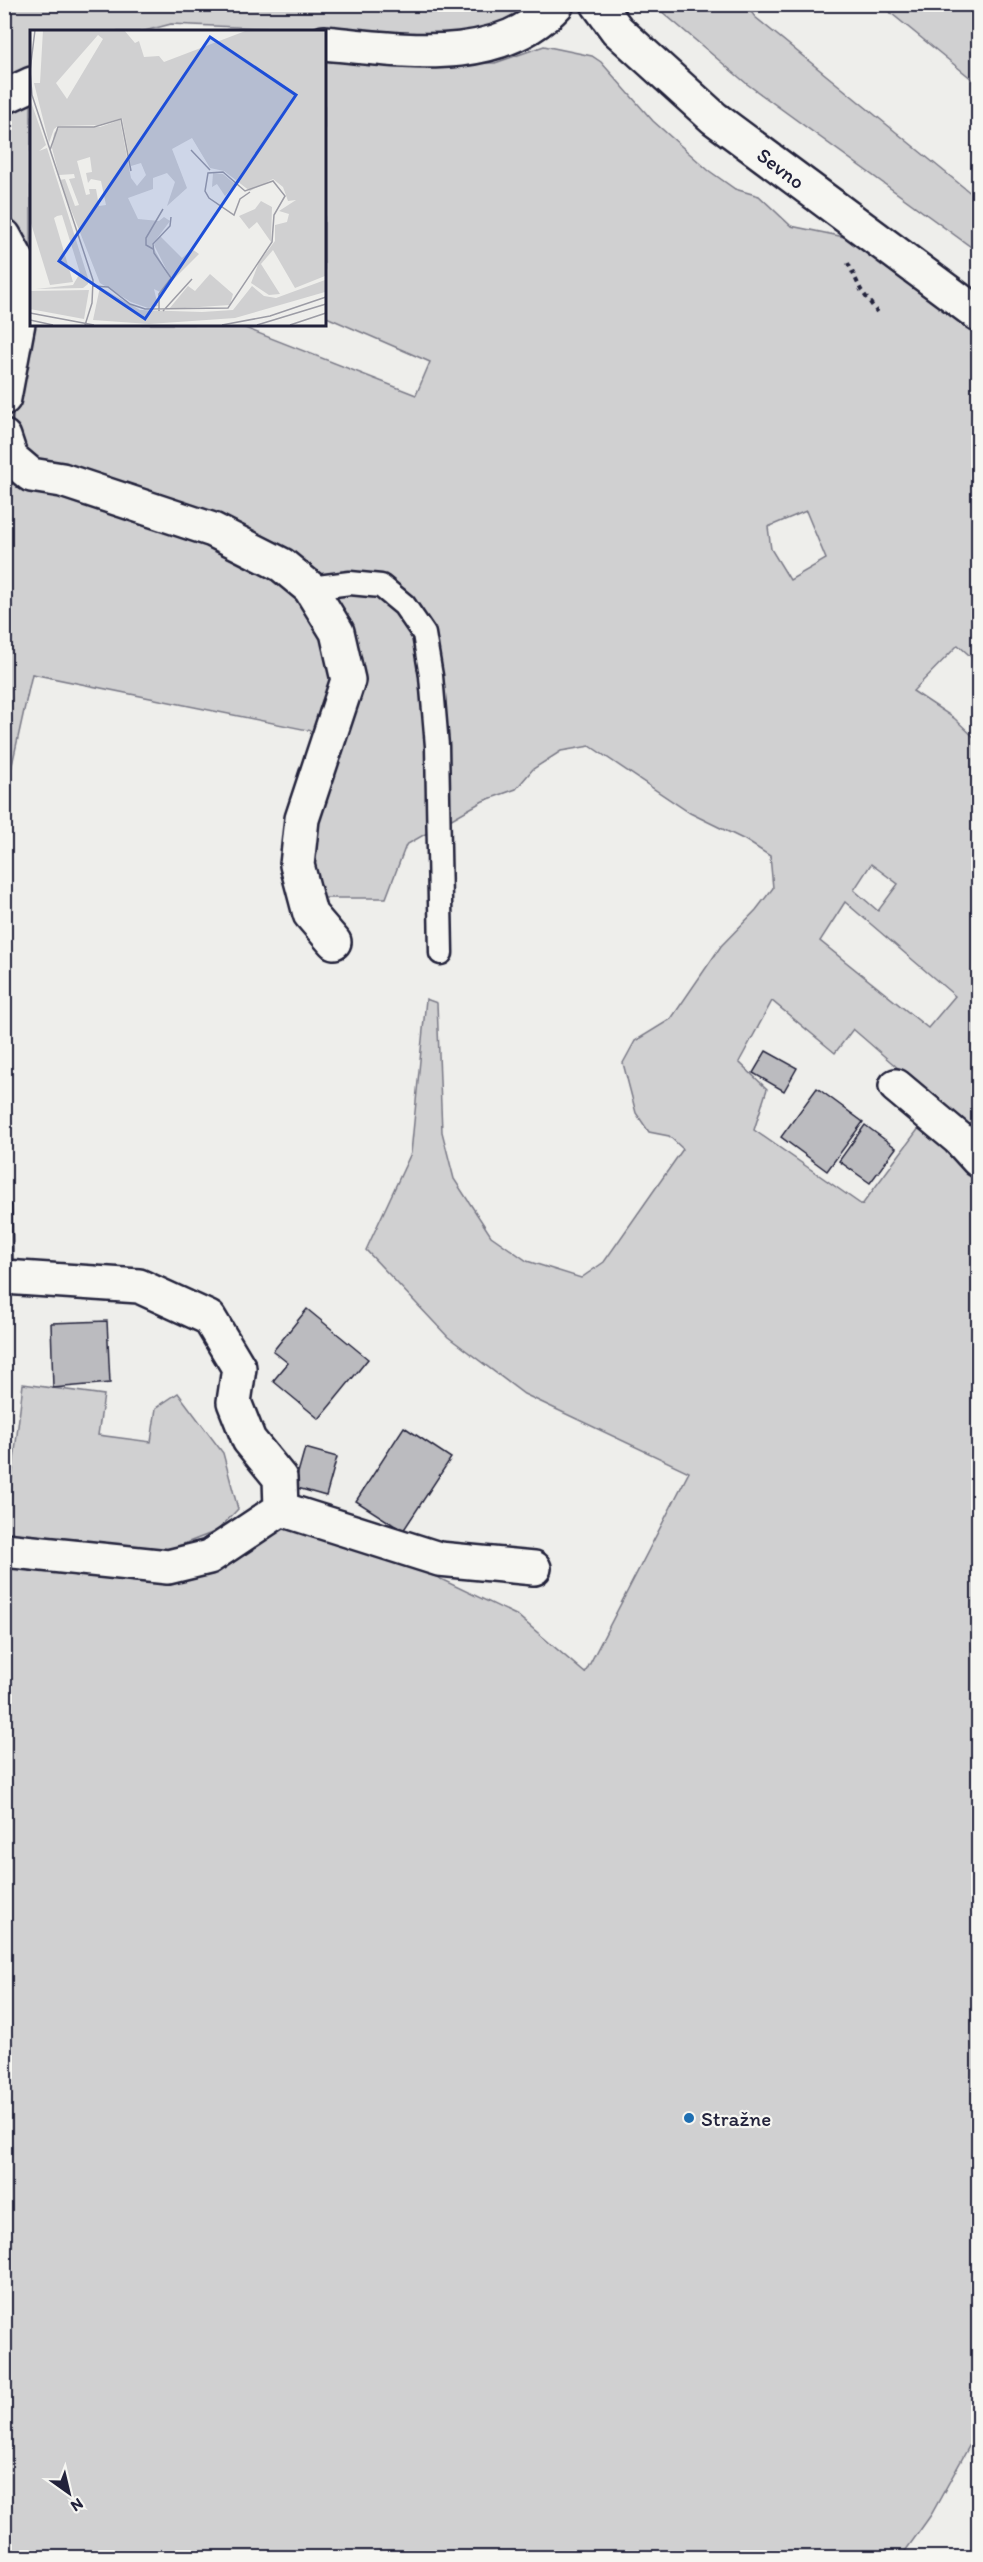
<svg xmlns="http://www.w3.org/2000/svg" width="983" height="2562" viewBox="0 0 983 2562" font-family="Itim,sans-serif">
<rect width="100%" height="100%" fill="#eeeeeb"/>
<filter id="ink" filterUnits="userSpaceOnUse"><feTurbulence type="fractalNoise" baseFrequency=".0167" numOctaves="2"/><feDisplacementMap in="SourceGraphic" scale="12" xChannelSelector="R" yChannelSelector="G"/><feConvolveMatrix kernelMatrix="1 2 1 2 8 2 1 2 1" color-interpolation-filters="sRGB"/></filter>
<g filter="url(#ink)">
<g fill="#d0d0d1" stroke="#797986" stroke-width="1.5" fill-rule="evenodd">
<polygon points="5,5 520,5 521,15 475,33 433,36 171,24 141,32 32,32 31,68 5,80"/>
<polygon points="654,5 746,5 755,17 978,199 978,252 747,84"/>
<polygon points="881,5 978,5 978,84"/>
<path d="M544 46 592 56 601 62 653 121 708 170 735 189 759 196 791 226 854 239 978 331V663L958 645 913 691 954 718 978 741V1148L914 1082 853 1029 835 1053 772 1001 739 1062 767 1089 754 1130 862 1205 922 1124 940 1137 978 1178V2430L931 2515 901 2557 5 2558V1565L165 1576 264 1533 290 1528 426 1572 518 1616 585 1673 689 1472 524 1394 448 1337 366 1250 411 1153 426 999 437 1003 442 1132 454 1179 491 1236 527 1261 581 1278 604 1262 683 1149 669 1136 649 1132 636 1113 623 1063 635 1041 671 1019 721 946 756 910 773 888 770 856 745 840 690 813 590 746 561 751 533 769 516 789 483 801 406 845 386 898H325L310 881 306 836 339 751 326 597 34 464 12 429 18 369 32 324H235L416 395 430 362 324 316V59L495 63ZM806 511 826 559 790 580 771 549 768 527ZM871 864 898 884 878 911 854 890ZM845 902 955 996 928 1028 820 941Z"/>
<polygon points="31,103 31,260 5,225 4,118"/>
<polygon points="4,468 219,544 291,588 318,629 330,660 334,697 322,733 32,674 5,797"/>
<polygon points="23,1384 104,1395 98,1435 151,1442 156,1408 178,1393 223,1453 238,1509 217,1531 155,1555 5,1536"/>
</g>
<g fill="#bbbbbf" stroke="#22223b" stroke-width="1.5">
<polygon points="766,1051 797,1068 784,1091 753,1073"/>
<polygon points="817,1088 863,1122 827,1171 781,1137"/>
<polygon points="865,1125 896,1148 870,1183 839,1161"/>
<polygon points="4,1205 12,1205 13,1262 4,1262"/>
<polygon points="307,1309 368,1359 319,1419 273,1381 288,1363 273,1351"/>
<polygon points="107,1321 110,1383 53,1388 51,1323"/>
<polygon points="404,1427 451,1458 403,1531 356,1501"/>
<polygon points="305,1448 337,1457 326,1496 294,1487"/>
</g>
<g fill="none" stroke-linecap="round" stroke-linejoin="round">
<g stroke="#22223b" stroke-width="27">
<polyline id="lane" points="310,588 350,583 381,586 404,605 424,634 431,676 437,746 441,953"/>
</g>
<g stroke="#22223b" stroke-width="38">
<g id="street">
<polyline points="598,4 617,30 714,118 978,314"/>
<path d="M324 43C401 50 498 68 557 4"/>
<polyline points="4,97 32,84"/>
<polyline points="4,236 20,265 24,291 4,398"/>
<polyline points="4,437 11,458 31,475 62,480 213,530 282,565 310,588 337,632 348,680 302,819 297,865 310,914 334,942"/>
<polyline points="896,1086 958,1138 978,1160"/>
<polyline points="4,1277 139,1286 209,1318 239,1368 234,1402 249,1440 280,1478 281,1509 209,1557 168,1567 4,1550"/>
<polyline points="281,1509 439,1559 534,1568"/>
</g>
</g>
<polyline stroke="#22223b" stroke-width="4" stroke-dasharray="4.5 4.5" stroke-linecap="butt" points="848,263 861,290 877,312"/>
<use href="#lane" stroke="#f6f6f2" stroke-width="22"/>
<use href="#street" stroke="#f6f6f2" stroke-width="33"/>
</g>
</g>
<circle fill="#1f6fb2" stroke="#f6f6f2" stroke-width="2" cx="689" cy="2118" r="6"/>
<g text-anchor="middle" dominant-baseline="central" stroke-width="4.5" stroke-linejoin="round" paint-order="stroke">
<g font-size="21" fill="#22223b" stroke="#f6f6f2">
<text transform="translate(781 168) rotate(37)">Sevno</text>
</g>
<g font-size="21" fill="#22223b" stroke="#f6f6f2" text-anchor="start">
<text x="701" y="2118">Stražne</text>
</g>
</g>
<g transform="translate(30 30)">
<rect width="296" height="296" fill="#eeeeeb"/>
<path d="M13 0H94L105 13 109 11 114 27 129 26 134 32 218 0H295V246L265 258 243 220 231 234 250 264 239 265 221 253 229 232 245 211V195L257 192 259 184 249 181 266 170 258 171 253 157 243 149 220 161 194 141 180 138 162 108 142 119 157 158 137 176 145 152 137 143 123 148V159L98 168 108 189 129 191 134 187 140 191 122 215 140 248 130 262 124 259 128 276 118 278 101 272 70 253 32 157 30 150 35 149 45 176 49 175 39 149 45 148 44 144 29 145 22 118 24 103 29 98 70 97 90 90 101 148 107 156 116 145 111 133 101 136 92 88 68 95 28 96 24 99 19 113 4 53H10ZM68 5 73 9 37 69 26 53ZM60 127 62 142 56 143 58 153 61 149 71 151 76 175 69 176 66 159H59L60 164 56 165 47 131ZM0 69 16 115 9 121 17 118 58 248V254L53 258 6 259 43 255 50 243 32 185 27 186 24 188 43 252 20 255 0 190ZM183 143 193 144 205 154 195 166 187 154 182 157ZM231 171 242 177 241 212 227 192 219 199 209 186 225 179ZM130 206 152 228 162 219 169 224 142 251 124 215ZM180 244 203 264 200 275 139 279 158 256 165 261ZM295 250V262L205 288 119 294 63 290 70 257 110 280 172 282 203 280 222 256 234 266 246 268ZM59 260 54 289 0 279V261Z" fill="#d0d0d1" fill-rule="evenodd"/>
<path fill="none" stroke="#9c9ca5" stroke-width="1.5" d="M5 0 0 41 2 65 63 250 62 273 55 295M20 120 28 97H64L91 89 101 141M161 120 180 140M123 219 116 215V208L133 179M63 256 78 257 100 274 115 279 198 278 242 212 244 185 255 166 243 151 215 161 193 142 178 143 175 161 179 168 204 185 210 169 220 162M129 281V264L141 248 124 223 123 214 140 196 141 187M133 281 162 249M0 283 64 295M0 290 23 295M192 295 240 286 296 267M227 295 296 274M260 295 296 283"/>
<path fill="#1d4ed8" fill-opacity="0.15" stroke="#1d4ed8" stroke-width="3" d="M180 7 266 65 115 289 29 231Z"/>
<rect width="296" height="296" fill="none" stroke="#22223b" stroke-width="3"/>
</g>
<rect width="983" height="2562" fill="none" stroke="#f6f6f2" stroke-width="24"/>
<rect x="12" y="12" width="959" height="2538" fill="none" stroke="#22223b" stroke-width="2" filter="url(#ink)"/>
<g transform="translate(69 2493) rotate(146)" stroke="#f6f6f2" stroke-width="4.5" paint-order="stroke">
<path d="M0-4.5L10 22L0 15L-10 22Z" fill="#22223b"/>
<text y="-9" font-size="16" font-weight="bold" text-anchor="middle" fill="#22223b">N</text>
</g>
</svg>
